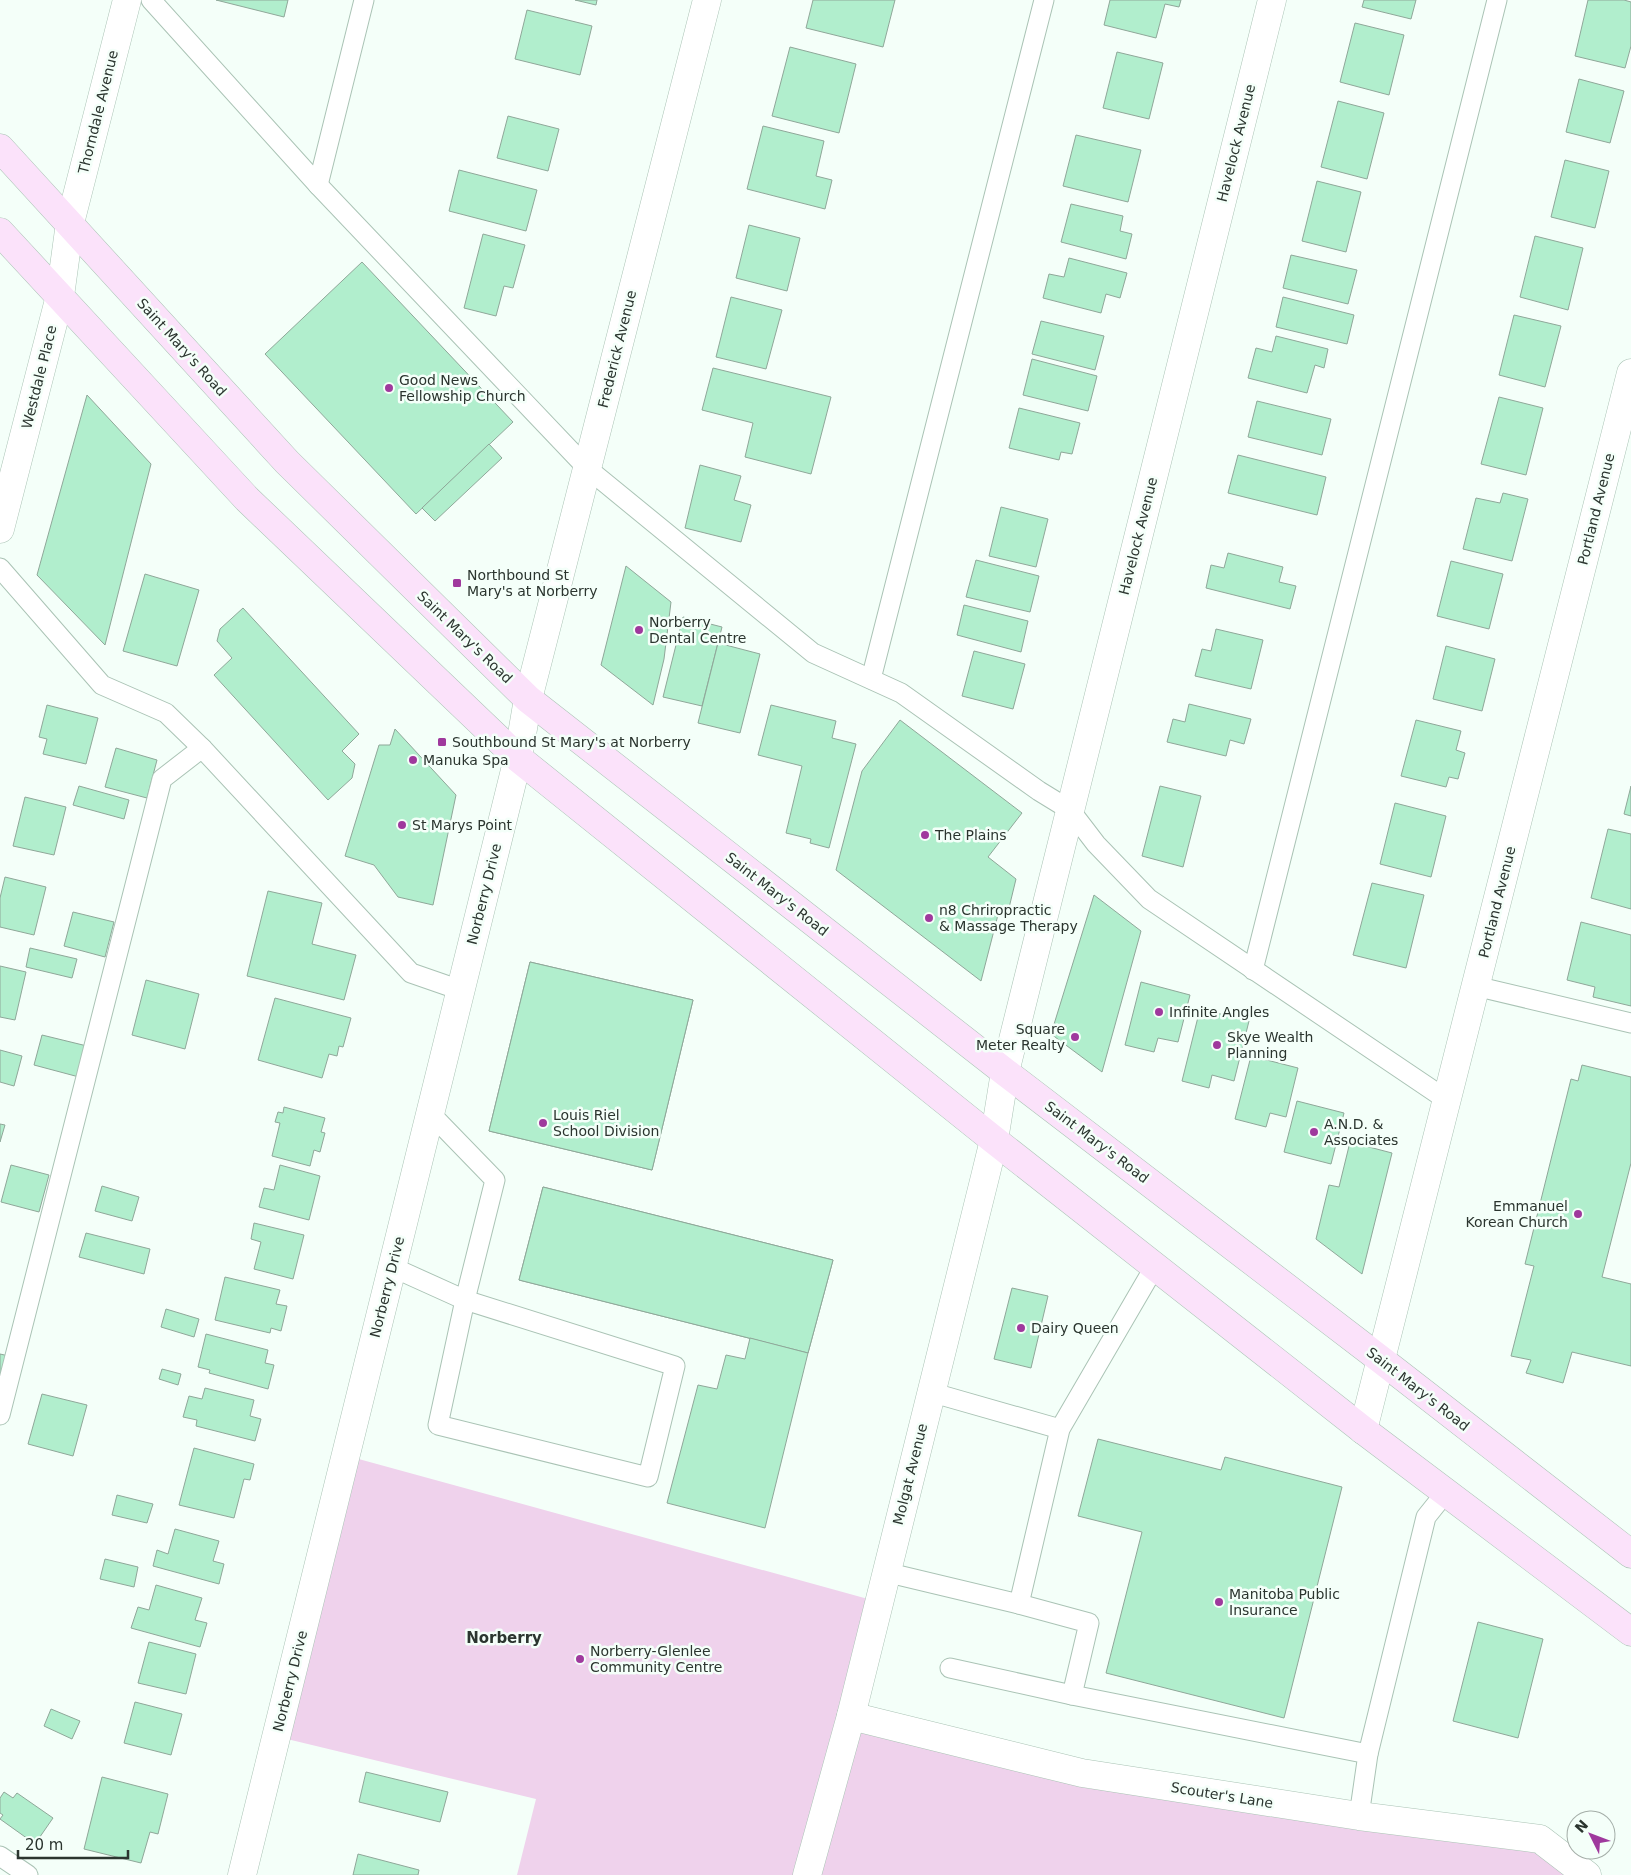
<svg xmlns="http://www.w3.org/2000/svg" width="1631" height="1875" viewBox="0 0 1631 1875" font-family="'DejaVu Sans',sans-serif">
<rect width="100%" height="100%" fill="#f4fff9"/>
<polygon fill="#efd2ec" points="355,1458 868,1599 841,1720 1087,1788 1536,1848 1569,1875 517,1875 536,1799 287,1739"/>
<g fill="#b1eecd" stroke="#8fa799">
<polygon points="216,0 288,0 284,17"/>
<polygon points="575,0 597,0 596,5"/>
<polygon points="813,0 895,0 883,47 806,28"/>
<polygon points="1110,0 1181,0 1179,7 1165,4 1156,38 1104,25"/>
<polygon points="1364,0 1416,0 1411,19 1362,7"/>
<polygon points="1588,0 1624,0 1631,2 1631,46 1625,68 1575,56"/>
<polygon points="527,10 592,26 580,75 515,59"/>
<polygon points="1355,23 1404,35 1389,95 1340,82"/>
<polygon points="790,47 856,64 839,133 772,116"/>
<polygon points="1117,52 1163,63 1149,119 1103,108"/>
<polygon points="1579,79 1624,91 1610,143 1566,132"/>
<polygon points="1338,101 1384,113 1367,179 1321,167"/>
<polygon points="508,116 559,129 548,171 497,158"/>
<polygon points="763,126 824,141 816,176 832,180 825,209 747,189"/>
<polygon points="1076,135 1141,150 1128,202 1063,186"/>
<polygon points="1565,160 1609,171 1595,228 1551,217"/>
<polygon points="459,170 537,190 526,231 449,211"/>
<polygon points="1317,181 1361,192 1346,252 1302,241"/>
<polygon points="1071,204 1123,216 1120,231 1132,234 1126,259 1061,242"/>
<polygon points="749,225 800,238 787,291 736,278"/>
<polygon points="483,234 525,245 513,288 504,286 496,316 464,308"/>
<polygon points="1535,236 1583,248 1568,310 1520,297"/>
<polygon points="1291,255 1357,270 1348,304 1283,288"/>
<polygon points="1069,258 1127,273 1120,298 1106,294 1101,313 1043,298 1049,274 1064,277"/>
<polygon points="362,262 513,422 416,514 265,354"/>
<polygon points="731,297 782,310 766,369 716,357"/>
<polygon points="1283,297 1354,315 1347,344 1276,327"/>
<polygon points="1514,315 1561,326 1545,387 1499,375"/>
<polygon points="1041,321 1104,336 1095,370 1032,354"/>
<polygon points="1276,336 1328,349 1324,368 1315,365 1307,393 1248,378 1256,348 1272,352"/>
<polygon points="1032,359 1097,376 1088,411 1023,395"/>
<polygon points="713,368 831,397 811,474 745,457 753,423 702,410"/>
<polygon points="87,395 151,464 105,645 37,575"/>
<polygon points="1499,397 1543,408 1526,475 1481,464"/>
<polygon points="1257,401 1331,419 1322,455 1248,437"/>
<polygon points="1019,408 1080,423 1072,454 1061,452 1059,460 1009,448"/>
<polygon points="489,444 502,458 435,521 422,508"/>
<polygon points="1238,455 1326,477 1317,515 1228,493"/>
<polygon points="700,465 741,476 734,500 751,505 741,542 685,528"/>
<polygon points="1503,493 1528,499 1512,561 1463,549 1476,498 1500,503"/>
<polygon points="1001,507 1048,519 1036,567 989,556"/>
<polygon points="1228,553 1283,567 1279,582 1296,586 1290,609 1206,588 1211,565 1224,568"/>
<polygon points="976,560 1039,576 1030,612 966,597"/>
<polygon points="1451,561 1503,574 1489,629 1437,616"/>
<polygon points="626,566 671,602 664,659 653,705 601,665"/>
<polygon points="145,574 199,590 177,666 123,651"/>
<polygon points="964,605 1028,621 1021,652 957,635"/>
<polygon points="243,608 359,734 342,751 355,764 352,778 328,800 214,675 232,658 217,641 220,629"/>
<polygon points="683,617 722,627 702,706 663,697"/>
<polygon points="1216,629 1263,640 1251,689 1195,676 1202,649 1211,651"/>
<polygon points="718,643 760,654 740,733 698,723"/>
<polygon points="1446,646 1495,659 1482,711 1433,699"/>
<polygon points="974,651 1025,664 1013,709 962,696"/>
<polygon points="1189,704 1251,719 1244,744 1230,740 1226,756 1167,742 1173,719 1185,722"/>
<polygon points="47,705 98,718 86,764 43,754 47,739 39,737"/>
<polygon points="771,705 836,721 832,738 856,744 829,848 810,843 811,839 786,833 802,766 758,755"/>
<polygon points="900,720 1022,813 988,857 1016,879 1008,912 1000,907 981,981 836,870 862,771"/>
<polygon points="1416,720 1461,731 1456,750 1465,753 1458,779 1449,777 1446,787 1401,776"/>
<polygon points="395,729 456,795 433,905 398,897 374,865 345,856 379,745 390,745"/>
<polygon points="116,748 157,760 147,798 105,787"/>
<polygon points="79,786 129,800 124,819 73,805"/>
<polygon points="1160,786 1201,796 1183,867 1142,856"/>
<polygon points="1631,786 1631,816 1624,814"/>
<polygon points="25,797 66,807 54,855 13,846"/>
<polygon points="1395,803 1446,816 1431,877 1380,864"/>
<polygon points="1608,829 1631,834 1631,909 1591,898"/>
<polygon points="5,877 46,887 34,935 0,927 0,898"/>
<polygon points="1372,883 1424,895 1406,968 1353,955"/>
<polygon points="268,891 322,903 312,944 356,955 344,1000 247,976"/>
<polygon points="1094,895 1141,931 1102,1072 1051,1034"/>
<polygon points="73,912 114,922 105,957 64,946"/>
<polygon points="1581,922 1631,935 1631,1006 1593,997 1595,987 1567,980"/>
<polygon points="30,948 77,959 72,978 26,967"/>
<polygon points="530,962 693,1000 652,1170 489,1131"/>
<polygon points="530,962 693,1000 652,1170 489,1131"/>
<polygon points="0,966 26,972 15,1020 0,1017"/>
<polygon points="146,980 199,994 185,1049 132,1035"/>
<polygon points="1141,982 1190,995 1178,1042 1158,1038 1154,1052 1125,1045"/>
<polygon points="275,998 351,1018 343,1047 339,1046 337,1056 329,1054 322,1078 258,1060"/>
<polygon points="1200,1009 1249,1021 1234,1081 1212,1075 1209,1088 1182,1081"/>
<polygon points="42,1035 87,1046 79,1077 34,1065"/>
<polygon points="0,1050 22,1056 14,1086 0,1082"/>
<polygon points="1251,1056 1298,1068 1286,1117 1270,1113 1266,1127 1235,1119"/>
<polygon points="1582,1065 1631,1077 1631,1163 1602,1277 1631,1284 1631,1366 1572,1352 1563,1383 1526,1373 1531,1360 1511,1356 1534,1266 1525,1264 1571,1079 1578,1081"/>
<polygon points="1297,1101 1344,1113 1331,1164 1284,1152"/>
<polygon points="284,1107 325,1118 321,1132 325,1133 320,1152 314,1150 310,1166 272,1156 280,1123 275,1122 278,1112 283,1113"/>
<polygon points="0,1124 5,1125 0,1142"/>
<polygon points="1350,1142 1392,1153 1362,1274 1316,1239 1329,1185 1339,1187"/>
<polygon points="11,1165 49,1175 39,1212 1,1202"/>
<polygon points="280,1165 320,1176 309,1220 259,1207 264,1188 274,1190"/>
<polygon points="102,1186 139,1197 132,1221 95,1211"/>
<polygon points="543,1187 833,1260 808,1353 519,1280"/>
<polygon points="543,1187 833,1260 808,1353 519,1280"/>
<polygon points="254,1223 304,1235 293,1279 254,1269 261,1242 251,1239"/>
<polygon points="86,1233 150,1249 144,1274 79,1257"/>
<polygon points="225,1277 280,1290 276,1304 287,1306 281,1331 271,1328 270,1333 215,1320"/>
<polygon points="1012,1288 1048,1296 1031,1368 994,1359"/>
<polygon points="166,1309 199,1319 194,1337 161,1327"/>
<polygon points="206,1334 268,1350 265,1363 274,1365 268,1389 209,1373 210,1370 198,1367"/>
<polygon points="750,1338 808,1353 765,1528 667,1503 698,1385 717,1389 726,1355 745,1359"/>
<polygon points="0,1354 9,1356 0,1387"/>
<polygon points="162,1369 181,1374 178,1385 159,1379"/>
<polygon points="205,1388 254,1400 250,1416 261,1419 255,1441 196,1426 197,1420 183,1417 189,1396 202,1399"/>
<polygon points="42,1394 87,1405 73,1456 28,1444"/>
<polygon points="1098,1439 1221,1470 1225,1457 1342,1487 1284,1718 1106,1673 1142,1532 1078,1516"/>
<polygon points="194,1448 254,1464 250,1480 244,1479 234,1518 179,1505"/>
<polygon points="117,1495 153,1504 147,1523 112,1515"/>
<polygon points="175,1529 219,1541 213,1561 224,1564 219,1584 153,1566 157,1550 168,1554"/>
<polygon points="105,1559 138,1567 134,1587 100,1579"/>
<polygon points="156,1585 202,1598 195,1620 207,1623 200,1647 131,1628 138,1607 149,1610"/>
<polygon points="1478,1622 1543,1639 1518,1738 1453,1721"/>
<polygon points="149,1642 196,1654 186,1694 138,1683"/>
<polygon points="135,1702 182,1714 171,1755 124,1743"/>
<polygon points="51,1709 80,1721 72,1739 44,1726"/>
<polygon points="366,1772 448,1792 440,1822 359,1802"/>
<polygon points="102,1777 168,1794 158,1834 150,1832 141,1863 84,1849"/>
<polygon points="4,1792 13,1798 17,1793 53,1818 35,1844 0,1819 3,1815 0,1813 0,1798"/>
<polygon points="358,1854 419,1870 418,1875 353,1875"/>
</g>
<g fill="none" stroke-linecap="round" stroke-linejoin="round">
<g stroke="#aac3b5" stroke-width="21">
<g id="lane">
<polyline points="151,0 318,185 587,468 813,653 901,693 1039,791 1070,810 1096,844 1149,899 1447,1100"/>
<polyline points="318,185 364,0"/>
<polyline points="0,568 102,685 166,713 202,748 411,973 460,990"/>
<polyline points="871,679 1044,0"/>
<polyline points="1253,970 1497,0"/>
<polyline points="1475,986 1631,1023"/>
<polyline points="392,1267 465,1300 495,1180 430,1113"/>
<polygon points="465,1300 675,1366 648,1477 438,1425"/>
<polyline points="930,1392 1060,1429"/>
<polyline points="0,1415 162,779 202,748"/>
<polyline points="885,1572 1019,1604 1060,1429 1155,1266"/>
<polyline points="1019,1604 1089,1623 1072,1695"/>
<polyline points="950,1668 1072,1695 1368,1754"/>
<polyline points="1359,1816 1368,1754 1426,1517 1446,1492"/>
<polyline points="0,1856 28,1875"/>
</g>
</g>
<g stroke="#aac3b5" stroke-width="29">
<g id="street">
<polyline points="0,529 60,296 70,223 127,0"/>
<polyline points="1363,1430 1631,373"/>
<polyline points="851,1716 1082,1773 1359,1816 1540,1839 1587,1875"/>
<polyline points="242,1875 518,758 528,699 707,0"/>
<polyline points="807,1875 851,1716 985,1177 994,1140 1005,1072 1272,0"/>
</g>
</g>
<g stroke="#aac3b5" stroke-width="29">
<g id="secondary">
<polyline points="0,148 287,462 528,699 1005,1072 1380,1359 1631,1554"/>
<polyline points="0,232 247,499 518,758 994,1140 1363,1430 1631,1632"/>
</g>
</g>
<use href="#lane" stroke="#fff" stroke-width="19"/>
<use href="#street" stroke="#fff" stroke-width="28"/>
<use href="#secondary" stroke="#fbe2fa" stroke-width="28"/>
</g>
<g fill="#9f399d" stroke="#f4fff9" stroke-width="2">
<circle cx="389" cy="388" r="5"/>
<rect x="452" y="578" width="10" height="10" rx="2.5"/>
<circle cx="639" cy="630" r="5"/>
<rect x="437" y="737" width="10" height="10" rx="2.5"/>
<circle cx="413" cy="760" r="5"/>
<circle cx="402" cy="825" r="5"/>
<circle cx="925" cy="835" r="5"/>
<circle cx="929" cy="918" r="5"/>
<circle cx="1159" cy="1012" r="5"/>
<circle cx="1075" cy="1037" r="5"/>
<circle cx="1217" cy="1045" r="5"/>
<circle cx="543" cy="1123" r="5"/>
<circle cx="1314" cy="1132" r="5"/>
<circle cx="1578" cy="1214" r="5"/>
<circle cx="1021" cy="1328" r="5"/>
<circle cx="1219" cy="1602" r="5"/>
<circle cx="580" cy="1659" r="5"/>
</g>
<g text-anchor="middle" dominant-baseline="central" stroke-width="5" stroke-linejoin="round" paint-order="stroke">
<g font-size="14" fill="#2b352f" stroke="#f4fff9">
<text transform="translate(98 112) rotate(-76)">Thorndale Avenue</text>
<text transform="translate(1236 143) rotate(-76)">Havelock Avenue</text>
<text transform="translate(182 347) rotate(48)">Saint Mary's Road</text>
<text transform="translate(617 349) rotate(-76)">Frederick Avenue</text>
<text transform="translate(39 377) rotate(-76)">Westdale Place</text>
<text transform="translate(1596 509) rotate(-76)">Portland Avenue</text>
<text transform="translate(1138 536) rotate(-76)">Havelock Avenue</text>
<text transform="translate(465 637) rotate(44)">Saint Mary's Road</text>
<text transform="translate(484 894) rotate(-76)">Norberry Drive</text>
<text transform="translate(777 894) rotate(38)">Saint Mary's Road</text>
<text transform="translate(1497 902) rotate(-76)">Portland Avenue</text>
<text transform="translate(1097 1142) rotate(37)">Saint Mary's Road</text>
<text transform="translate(387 1287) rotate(-76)">Norberry Drive</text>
<text transform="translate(1418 1389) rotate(38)">Saint Mary's Road</text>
<text transform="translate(910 1474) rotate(-76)">Molgat Avenue</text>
<text transform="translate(290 1681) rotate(-76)">Norberry Drive</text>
<text transform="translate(1222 1795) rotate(9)">Scouter's Lane</text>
</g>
<g font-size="14" fill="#2b352f" stroke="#f4fff9" text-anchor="start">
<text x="399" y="380">Good News<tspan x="399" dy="16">Fellowship Church</tspan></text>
<text x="467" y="575">Northbound St<tspan x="467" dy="16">Mary's at Norberry</tspan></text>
<text x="649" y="622">Norberry<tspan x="649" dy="16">Dental Centre</tspan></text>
<text x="452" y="742">Southbound St Mary's at Norberry</text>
<text x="423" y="760">Manuka Spa</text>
<text x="412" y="825">St Marys Point</text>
<text x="935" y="835">The Plains</text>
<text x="939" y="910">n8 Chriropractic<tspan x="939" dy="16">&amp; Massage Therapy</tspan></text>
<text x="1169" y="1012">Infinite Angles</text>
<text x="1065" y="1029" text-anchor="end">Square<tspan x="1065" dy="16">Meter Realty</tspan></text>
<text x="1227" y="1037">Skye Wealth<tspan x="1227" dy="16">Planning</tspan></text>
<text x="553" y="1115">Louis Riel<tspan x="553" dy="16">School Division</tspan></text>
<text x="1324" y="1124">A.N.D. &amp;<tspan x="1324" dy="16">Associates</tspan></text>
<text x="1568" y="1206" text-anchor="end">Emmanuel<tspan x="1568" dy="16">Korean Church</tspan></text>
<text x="1031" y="1328">Dairy Queen</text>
<text x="1229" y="1594">Manitoba Public<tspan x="1229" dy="16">Insurance</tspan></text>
<text x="590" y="1651">Norberry-Glenlee<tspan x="590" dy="16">Community Centre</tspan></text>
</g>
<g font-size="15" font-weight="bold" fill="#2b352f" stroke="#f4fff9">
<text x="504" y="1638">Norberry</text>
</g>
</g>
<g transform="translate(1591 1835) rotate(312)"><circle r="24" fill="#f4fff9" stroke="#a4aea8"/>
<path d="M0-4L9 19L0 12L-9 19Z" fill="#9f399d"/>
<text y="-8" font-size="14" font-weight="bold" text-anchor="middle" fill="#2b352f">N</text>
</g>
<path d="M18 1850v8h110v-8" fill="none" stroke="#2b352f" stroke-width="2.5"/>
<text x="25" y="1850" font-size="15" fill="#2b352f" stroke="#f4fff9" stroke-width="4" paint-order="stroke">20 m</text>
</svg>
